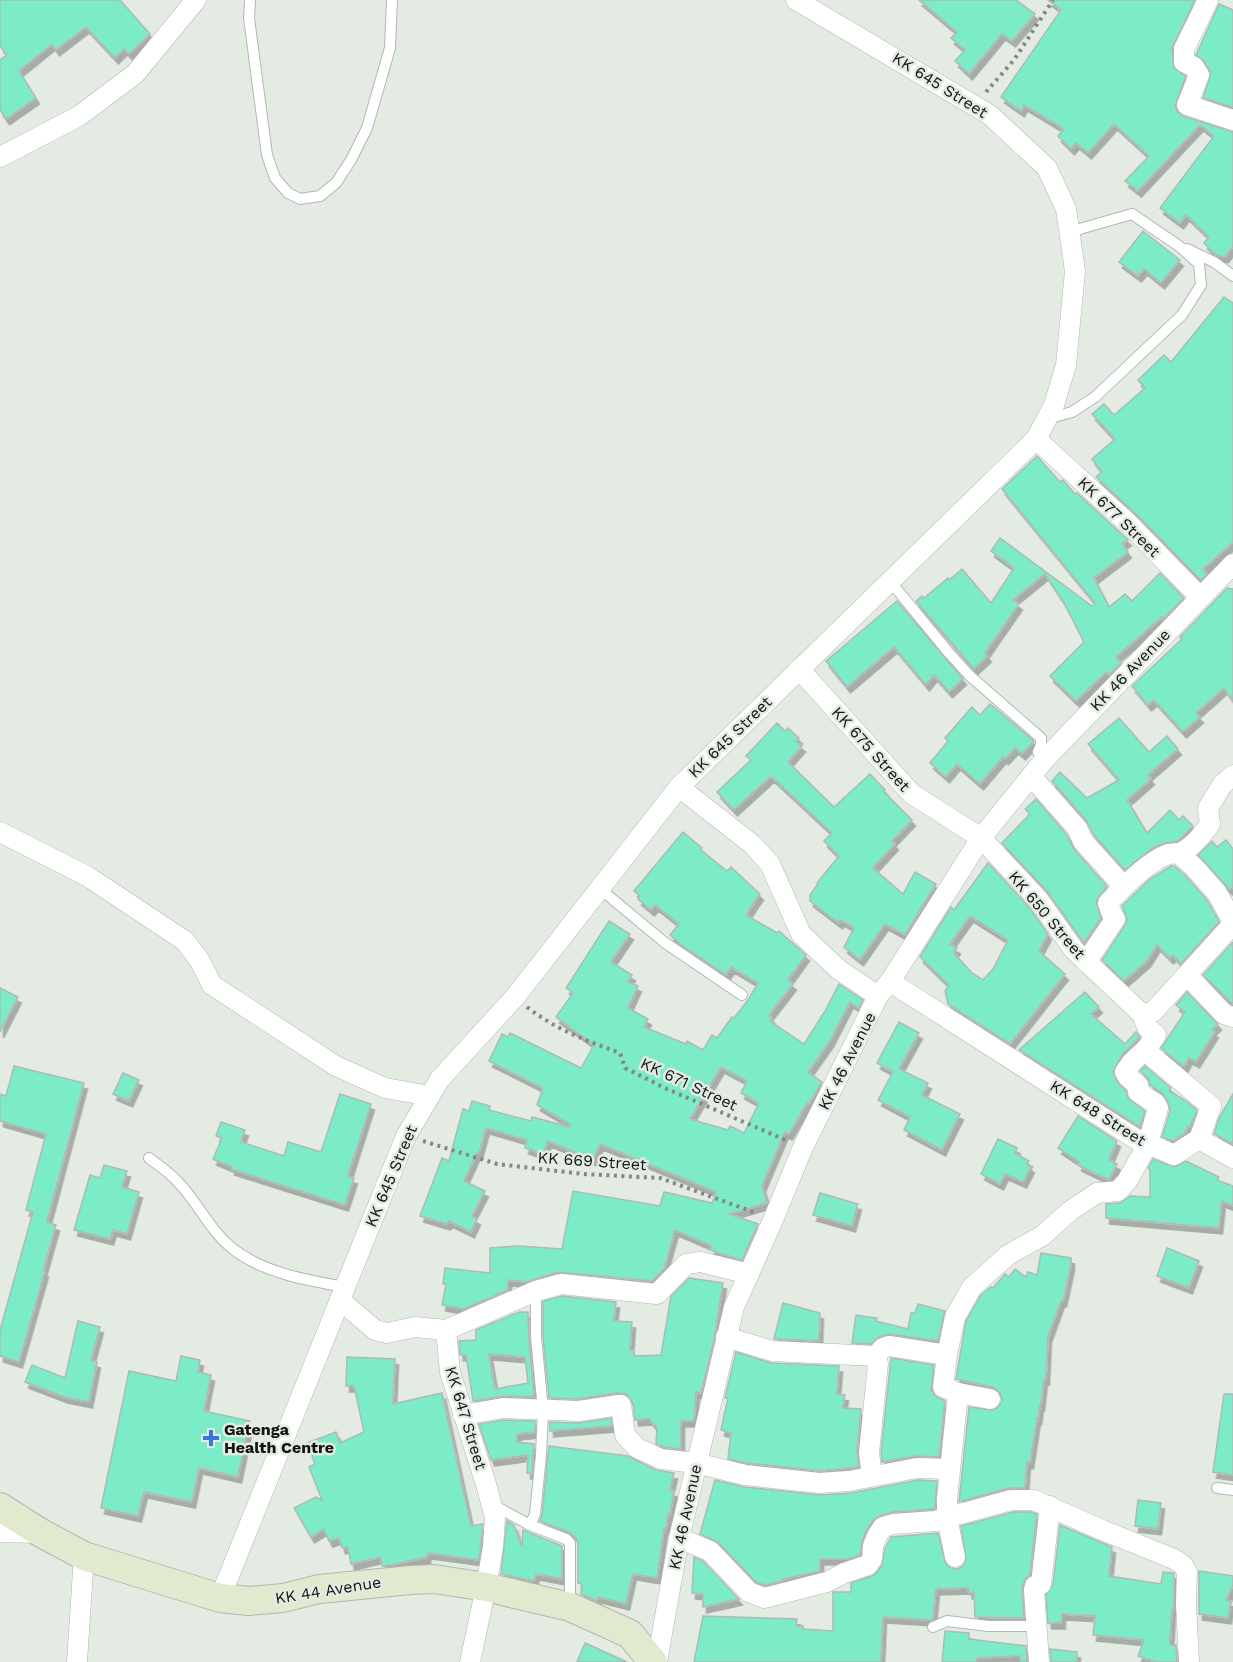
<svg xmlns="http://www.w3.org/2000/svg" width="1233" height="1662" viewBox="0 0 1233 1662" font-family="'Work Sans',sans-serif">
<defs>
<filter id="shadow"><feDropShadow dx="3.5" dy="6" stdDeviation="0" flood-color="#0004"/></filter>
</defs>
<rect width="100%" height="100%" fill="#e3ebe3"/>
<g fill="#7cecc8" stroke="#afb9b5" stroke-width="1.5" fill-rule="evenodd" filter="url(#shadow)">
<polygon points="0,0 120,0 150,34 129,54 124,49 115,58 86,27 56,50 52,44 19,71 36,98 6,119 0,110 0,60 7,55 0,46"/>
<polygon points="919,0 1016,0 1035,14 1012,41 1002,34 969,74 955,61 965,50 951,38 957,32"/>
<polygon points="1048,0 1195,0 1172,48 1174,68 1186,76 1175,106 1178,112 1183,116 1233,132 1233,246 1225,257 1216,255 1204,243 1209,237 1186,215 1180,223 1160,208 1214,136 1200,125 1138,191 1125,181 1149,156 1114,124 1088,153 1076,143 1071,149 1058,136 1064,129 1024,105 1021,111 1001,97 1061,10"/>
<polygon points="1219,4 1233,10 1233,107 1203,98 1211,73 1204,61 1196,55"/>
<polygon points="1143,231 1180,260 1161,283 1144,269 1138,276 1119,262"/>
<polygon points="1224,297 1233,303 1233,542 1203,569 1207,574 1201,580 1136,514 1096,477 1102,472 1092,459 1115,439 1092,414 1104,404 1114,415 1145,388 1138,380 1164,355 1171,362"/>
<polygon points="1037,456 1060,482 1063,480 1075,494 1077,493 1128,540 1122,544 1128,552 1094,578 1109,607 1125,594 1132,601 1160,573 1184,598 1163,619 1162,617 1116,657 1121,663 1109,675 1106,672 1076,701 1050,676 1084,642 1064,603 1045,574 1013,600 1019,604 985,653 988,656 974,669 916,601 922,596 924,598 948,578 949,580 962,569 991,603 1014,568 991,551 1000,538 1092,606 1095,603 1002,489"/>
<polygon points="1227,588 1233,589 1233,701 1224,688 1196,713 1200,717 1183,732 1154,700 1148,705 1132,686 1182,639 1180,637"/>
<polygon points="897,601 963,679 949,692 934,675 926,685 894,647 847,687 826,661"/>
<polygon points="990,704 1034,741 1022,754 1015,748 1005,759 1003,757 980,784 957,764 946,777 930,763 948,741 945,738 972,707 980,715"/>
<polygon points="1119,718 1149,752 1167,736 1178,749 1148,775 1151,779 1127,800 1147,833 1170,810 1179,820 1183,816 1193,826 1178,841 1165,843 1153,848 1125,870 1093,834 1086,820 1052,781 1060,772 1087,798 1119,780 1088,744"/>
<polygon points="777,723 785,731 788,728 799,738 796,741 802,746 788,762 834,807 870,774 885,790 884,792 912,820 892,841 895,844 873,868 903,894 915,872 936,884 905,935 885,924 860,960 844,947 854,928 841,920 839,923 810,901 810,895 818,884 817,883 839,856 824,841 832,833 773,778 770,777 734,810 717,792 751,760 746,756"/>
<polygon points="1036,799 1067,835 1074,849 1107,886 1096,901 1101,918 1084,943 1047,891 1002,843 1030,814 1025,809"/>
<path d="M683 832 702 848 701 850 727 871 731 867 760 894 746 915 777 933 779 931 806 955 788 980 793 984 769 1015 772 1018 770 1021 804 1044 825 1011 839 984 863 1000 859 1008 850 1002 830 1041 808 1072 822 1082 809 1104 807 1103 789 1134 785 1132 762 1186 767 1203 729 1214 758 1224 742 1260 710 1250 712 1246 675 1230 664 1269 652 1281 558 1272 527 1282 508 1280V1290L464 1309 442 1305 446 1284H443L445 1268 490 1273V1248L518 1246 562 1249 573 1191 660 1206 664 1192 712 1203 716 1192 600 1144 593 1160 548 1141 543 1154 525 1148 527 1140 486 1128 479 1153H477L464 1181 485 1191 472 1216 477 1219 471 1232 449 1221 447 1224 420 1216 442 1158 449 1161 463 1109 469 1111 472 1101 490 1106 489 1110 531 1121 532 1117 570 1127 571 1125 537 1105 543 1088 489 1061 502 1034 508 1037 510 1033 581 1068 594 1045 556 1017 573 993 566 988 609 921 630 934 611 962 632 975 628 982 638 986 628 1008 648 1019 644 1027 686 1044 687 1041 703 1050 712 1035 717 1038 732 1017 734 1018 748 1000 758 983 731 967 726 975 683 946 670 935 679 924 655 905 651 910 638 899 640 896 634 891ZM721 1067 747 1081 741 1093 759 1103 744 1133 730 1126 728 1130 690 1119Z"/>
<polygon points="1226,840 1233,849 1233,887 1229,889 1198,855 1212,841 1217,847"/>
<path d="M988 863 1029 907 1048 934 1039 951 1065 974 1010 1044 948 1004 945 991 949 985 920 957 951 907 954 910ZM970 916 1008 940 993 969 983 980 971 972 954 953 957 948 950 944Z"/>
<polygon points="1171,866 1174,866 1186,876 1207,900 1219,922 1181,964 1173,955 1170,958 1157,945 1147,961 1124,981 1102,960 1125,925 1127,919 1122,906 1150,879"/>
<polygon points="1233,942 1233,1004 1203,975"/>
<polygon points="0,988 18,997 0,1032"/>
<polygon points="1085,992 1099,1007 1091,1014 1125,1044 1136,1032 1140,1037 1122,1055 1113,1072 1118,1083 1126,1091 1128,1098 1145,1111 1140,1127 1019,1050"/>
<polygon points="1187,992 1218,1024 1212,1030 1215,1032 1196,1062 1189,1058 1184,1067 1161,1048 1185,1012 1176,1005"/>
<polygon points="899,1022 919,1033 899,1069 928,1083 922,1095 960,1114 942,1150 904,1130 910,1117 878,1100 893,1072 877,1063"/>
<polygon points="14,1066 84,1083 47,1222 56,1225 43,1271 45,1271 19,1362 0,1356 0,1330 33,1212 26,1210 46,1134 0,1121 0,1094 6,1096"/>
<polygon points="1145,1066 1171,1088 1169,1091 1185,1100 1197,1110 1190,1127 1188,1126 1184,1134 1173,1141 1162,1137 1170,1111 1168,1102 1162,1093 1150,1085 1149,1079 1140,1071"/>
<polygon points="123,1073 139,1080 129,1101 113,1094"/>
<polygon points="340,1094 371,1104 348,1176 354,1178 345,1205 231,1169 232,1167 213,1159 222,1138 216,1136 221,1122 245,1130 241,1142 284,1156 288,1142 321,1152"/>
<polygon points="1233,1094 1233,1144 1214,1134 1219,1118"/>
<polygon points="1078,1116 1117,1141 1109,1160 1117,1164 1109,1180 1078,1165 1079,1162 1058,1148"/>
<polygon points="998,1139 1017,1148 1015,1153 1029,1161 1027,1164 1031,1167 1023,1182 1005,1174 1000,1184 981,1174"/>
<polygon points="1153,1159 1174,1167 1186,1161 1219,1177 1217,1180 1233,1186 1233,1206 1222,1201 1219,1228 1106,1218 1106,1204 1120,1203 1130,1196 1150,1197 1150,1170 1148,1168"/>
<polygon points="104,1165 127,1171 122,1187 139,1192 127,1234 113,1230 110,1239 74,1230 90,1175 100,1178"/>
<polygon points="820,1193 858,1204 852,1226 813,1215"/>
<polygon points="1167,1248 1199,1261 1189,1288 1157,1276"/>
<polygon points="1041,1253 1071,1258 1071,1265 1063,1301 1061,1301 1048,1337 1046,1379 1044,1379 1041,1405 1040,1405 1038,1419 1037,1418 1030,1463 1027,1462 1025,1488 1008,1488 959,1502 969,1407 993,1410 999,1406 1002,1401 1001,1394 993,1387 956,1379 966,1321 981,1295 991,1287 993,1288 1005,1274 1009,1277 1015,1269 1026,1277 1028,1272 1037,1275"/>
<polygon points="689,1278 723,1283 714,1340 701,1393 696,1392 694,1421 681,1421 681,1449 664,1447 656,1444 657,1428 649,1419 635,1420 633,1403 626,1394 617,1393 578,1399 549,1398 543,1337 543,1301 562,1296 616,1302 614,1321 632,1322 630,1350 634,1350 634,1356 661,1355 671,1296"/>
<polygon points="783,1303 820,1313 819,1341 774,1339"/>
<polygon points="918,1304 945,1311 938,1341 890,1334 879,1337 871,1344 852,1343 856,1315 877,1318 876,1321 908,1329 911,1313 915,1313"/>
<path d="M519 1312H528L529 1338 534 1397 503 1396 473 1401 466 1355H460L459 1341 476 1340V1330ZM489 1354 525 1357 528 1383 495 1389Z"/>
<polygon points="78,1321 100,1327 91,1360 97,1362 89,1402 64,1397 25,1382 32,1365 65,1378"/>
<polygon points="736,1352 771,1363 839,1366 837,1394 845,1395 843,1408 861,1409 857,1452 859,1467 819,1471 747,1463 728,1459 731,1433 721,1430 728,1398 725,1398"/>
<polygon points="181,1356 200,1360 198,1372 211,1375 204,1411 250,1421 238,1477 199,1468 192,1502 144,1492 138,1516 101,1508 129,1371 176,1381"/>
<polygon points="347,1357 395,1359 393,1404 442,1393 471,1526 483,1524 479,1560 428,1553 427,1557 391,1565 382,1566 381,1557 351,1564 348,1547 342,1548 339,1538 329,1541 324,1529 311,1537 294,1508 316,1497 322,1500 309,1467 315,1464 307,1443 336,1432 340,1443 364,1432 354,1386 346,1386"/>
<polygon points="891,1358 934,1365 931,1390 935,1396 945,1401 939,1457 915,1456 882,1462 881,1453"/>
<polygon points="1224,1394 1233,1394 1233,1475 1213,1472"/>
<polygon points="611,1418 612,1426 550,1431 550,1422 579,1423"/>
<polygon points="504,1420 535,1421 535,1432 517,1434 517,1442 534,1444 532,1474 527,1473 528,1455 491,1460 479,1424"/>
<polygon points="549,1446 628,1456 656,1470 674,1473 670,1490 674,1491 670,1515 668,1514 666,1529 664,1529 657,1578 633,1574 626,1604 598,1597 597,1601 581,1594 582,1584 578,1583 578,1543 576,1538 569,1532 540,1521 542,1515"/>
<polygon points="715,1480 744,1487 820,1495 851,1493 918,1480 937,1481 935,1509 892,1512 880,1516 873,1520 866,1531 862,1542 860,1555 848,1559 820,1559 820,1571 783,1579 783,1581 765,1585 756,1582 718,1542 700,1534"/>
<polygon points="1138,1500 1161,1503 1158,1529 1135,1526"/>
<polygon points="1013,1512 1031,1512 1037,1514 1030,1575 1026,1578 1022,1587 1024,1618 975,1617 974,1592 969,1593 968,1588 936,1589 933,1619 930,1620 883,1617 881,1662 694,1662 703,1616 797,1619 796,1626 803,1626 803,1629 833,1631 833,1592 851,1592 851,1583 872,1576 877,1572 882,1565 885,1549 891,1537 938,1533 946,1564 951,1568 958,1569 963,1566 966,1560 961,1526"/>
<polygon points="507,1521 514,1525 522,1547 523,1530 562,1546 562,1579 536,1574 534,1581 501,1574"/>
<polygon points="1060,1525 1112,1547 1109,1576 1161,1584 1163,1572 1174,1573 1174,1610 1172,1609 1170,1645 1176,1645 1177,1662 1156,1662 1138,1656 1144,1640 1093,1635 1095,1616 1062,1614 1062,1623 1048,1623 1046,1594 1053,1585"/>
<polygon points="694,1557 703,1561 739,1599 703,1607 703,1594 692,1593"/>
<polygon points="1199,1571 1233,1576 1233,1585 1226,1600 1231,1601 1228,1618 1199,1614"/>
<polygon points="945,1631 969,1633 969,1639 1026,1646 1027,1662 1020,1662 1020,1656 977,1658 976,1662 942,1662"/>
<polygon points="585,1643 627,1662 577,1662"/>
<polygon points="1050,1649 1077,1652 1077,1662 1051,1662"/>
</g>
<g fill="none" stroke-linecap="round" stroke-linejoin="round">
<g stroke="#b0b8b1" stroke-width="12">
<g id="lane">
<polyline points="250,0 249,18 267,155 275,178 288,193 300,199 320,196 336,183 351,160 367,128 390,48 392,0"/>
<polyline points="1187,249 1214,262 1233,276"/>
<polyline points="1047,419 1072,412 1095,397 1182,315 1201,285 1199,264 1179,246 1132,214 1069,232"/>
<polyline points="890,581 949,653 970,676 1041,738 1041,745 1038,752 1045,759"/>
<polyline points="599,888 664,942 742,995"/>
<path d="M149 1158C158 1165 169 1172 177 1181 198 1202 209 1230 233 1249 264 1273 306 1280 345 1287"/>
<polyline points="1217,1488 1233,1490"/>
<polyline points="493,1505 530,1525 535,1514 541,1455 543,1410 536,1337 536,1291"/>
<polyline points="530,1525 566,1539 570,1543 570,1607"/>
<polyline points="933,1627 947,1621 988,1626 1036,1626"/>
</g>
</g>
<g stroke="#b0b8b1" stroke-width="21">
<g id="street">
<polyline points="1208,0 1184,49 1184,62 1194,67 1199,75 1187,105 1233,120"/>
<polyline points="0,157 79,116 135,74 196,0"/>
<polyline points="1036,439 1128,523 1200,597"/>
<polyline points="799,669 912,794 981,838 1038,899 1074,950 1142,1014 1147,1027 1156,1035 1147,1048 1148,1053 1211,1106 1199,1139 1174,1155 1156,1147 1147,1146 900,988 891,980"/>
<polyline points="1032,777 1077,828 1083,841 1117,879 1125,885"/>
<polyline points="679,787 753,845 770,864 801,934 838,969 878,996"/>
<polyline points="0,832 87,876 185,941 200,961 212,985 336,1066 385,1088 430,1096"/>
<polyline points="1178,853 1194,867 1217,893 1233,922"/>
<path d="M1086 962 1115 919 1111 912 1108 903C1122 888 1147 863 1166 855 1170 853 1175 854 1180 853 1191 848 1203 834 1210 824L1208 808 1222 785 1233 775"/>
<polyline points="1188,976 1224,1014 1233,1017"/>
<polyline points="1142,1014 1153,1012 1233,924"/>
<polyline points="1199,1139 1233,1158"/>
<polyline points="340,1300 375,1330 387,1333 415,1327 446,1330 450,1372 486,1484 495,1518 493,1547 486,1587 470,1662"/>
<polyline points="446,1330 536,1291 561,1284 657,1294 686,1264 701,1262 749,1274"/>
<polyline points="726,1337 772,1351 876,1356 883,1348 889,1346 947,1355 955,1317 972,1287 1008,1255 1042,1236 1070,1211 1097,1193 1118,1191 1127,1181 1147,1146 1158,1108 1155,1103 1138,1092 1138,1085 1128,1077 1125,1072 1132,1062 1147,1048"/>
<polyline points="947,1355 943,1387 958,1393 990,1399"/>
<polyline points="463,1415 503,1408 579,1411 619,1405 621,1405 625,1435 637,1448 661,1459 696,1463 745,1475 819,1483 849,1481 917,1468 950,1469"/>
<polyline points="872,1476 869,1453 878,1364 876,1356"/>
<polyline points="0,1532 39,1533"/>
<polyline points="679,1538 710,1551 749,1592 764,1598 827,1582 844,1573 868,1565 872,1559 873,1546 877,1536 883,1527 893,1524 935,1521 1011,1500 1034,1500 1102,1530 1174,1559 1183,1565 1187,1572 1186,1603 1189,1662"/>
<polyline points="955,1557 947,1518 947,1499 958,1393"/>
<polyline points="220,1598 406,1136 440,1079 515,997 679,787 1036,439 1054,405 1066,365 1075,271 1066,209 1047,168 990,115 796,0"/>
<polyline points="77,1662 84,1556"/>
<polyline points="657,1662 679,1538 734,1307 773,1220 803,1147 878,996 891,980 981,838 1045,759 1233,564"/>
<polyline points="1039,1662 1034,1590 1035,1586 1041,1584 1050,1506"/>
</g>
</g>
<g stroke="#b0b8b1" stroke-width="30">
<polyline id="secondary" points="0,1507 41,1533 84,1556 220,1598 249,1601 283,1598 319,1589 411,1580 434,1579 486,1587 570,1607 630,1634 653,1662"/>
</g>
<g stroke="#838883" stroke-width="4" stroke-dasharray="3 4.5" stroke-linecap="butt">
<polyline points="986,92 1014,60 1053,0"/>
<path d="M527 1007C555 1029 587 1041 620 1053L625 1068 667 1089 788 1141"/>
<polyline points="423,1141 497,1164 583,1174 660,1178 756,1213"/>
</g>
<use href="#lane" stroke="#fff" stroke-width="10"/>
<use href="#street" stroke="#fff" stroke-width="20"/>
<use href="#secondary" stroke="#e1eace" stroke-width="28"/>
</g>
<path fill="#3675e4" stroke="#e3ebe3" stroke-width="2" d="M208 1429h6v6h6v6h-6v6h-6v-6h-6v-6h6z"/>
<g text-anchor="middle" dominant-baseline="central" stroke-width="5" stroke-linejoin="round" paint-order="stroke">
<g font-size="16" fill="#121412" stroke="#e3ebe3">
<text transform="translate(940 85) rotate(32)">KK 645 Street</text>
<text transform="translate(1119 517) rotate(44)">KK 677 Street</text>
<text transform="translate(1130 670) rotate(-46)">KK 46 Avenue</text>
<text transform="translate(730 737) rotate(-44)">KK 645 Street</text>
<text transform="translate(871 749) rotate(48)">KK 675 Street</text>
<text transform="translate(1047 915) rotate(50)">KK 650 Street</text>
<text transform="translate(847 1061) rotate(-63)">KK 46 Avenue</text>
<text transform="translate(689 1084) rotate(25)">KK 671 Street</text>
<text transform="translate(1098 1113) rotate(32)">KK 648 Street</text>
<text transform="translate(592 1161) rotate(4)">KK 669 Street</text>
<text transform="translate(391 1176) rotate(-67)">KK 645 Street</text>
<text transform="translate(466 1418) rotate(73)">KK 647 Street</text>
<text transform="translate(685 1517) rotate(-78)">KK 46 Avenue</text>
<text transform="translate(328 1590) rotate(-9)">KK 44 Avenue</text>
</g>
<g font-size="16" font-weight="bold" fill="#121412" stroke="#e3ebe3" text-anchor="start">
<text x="224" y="1429">Gatenga<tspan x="224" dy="18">Health Centre</tspan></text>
</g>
</g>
</svg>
